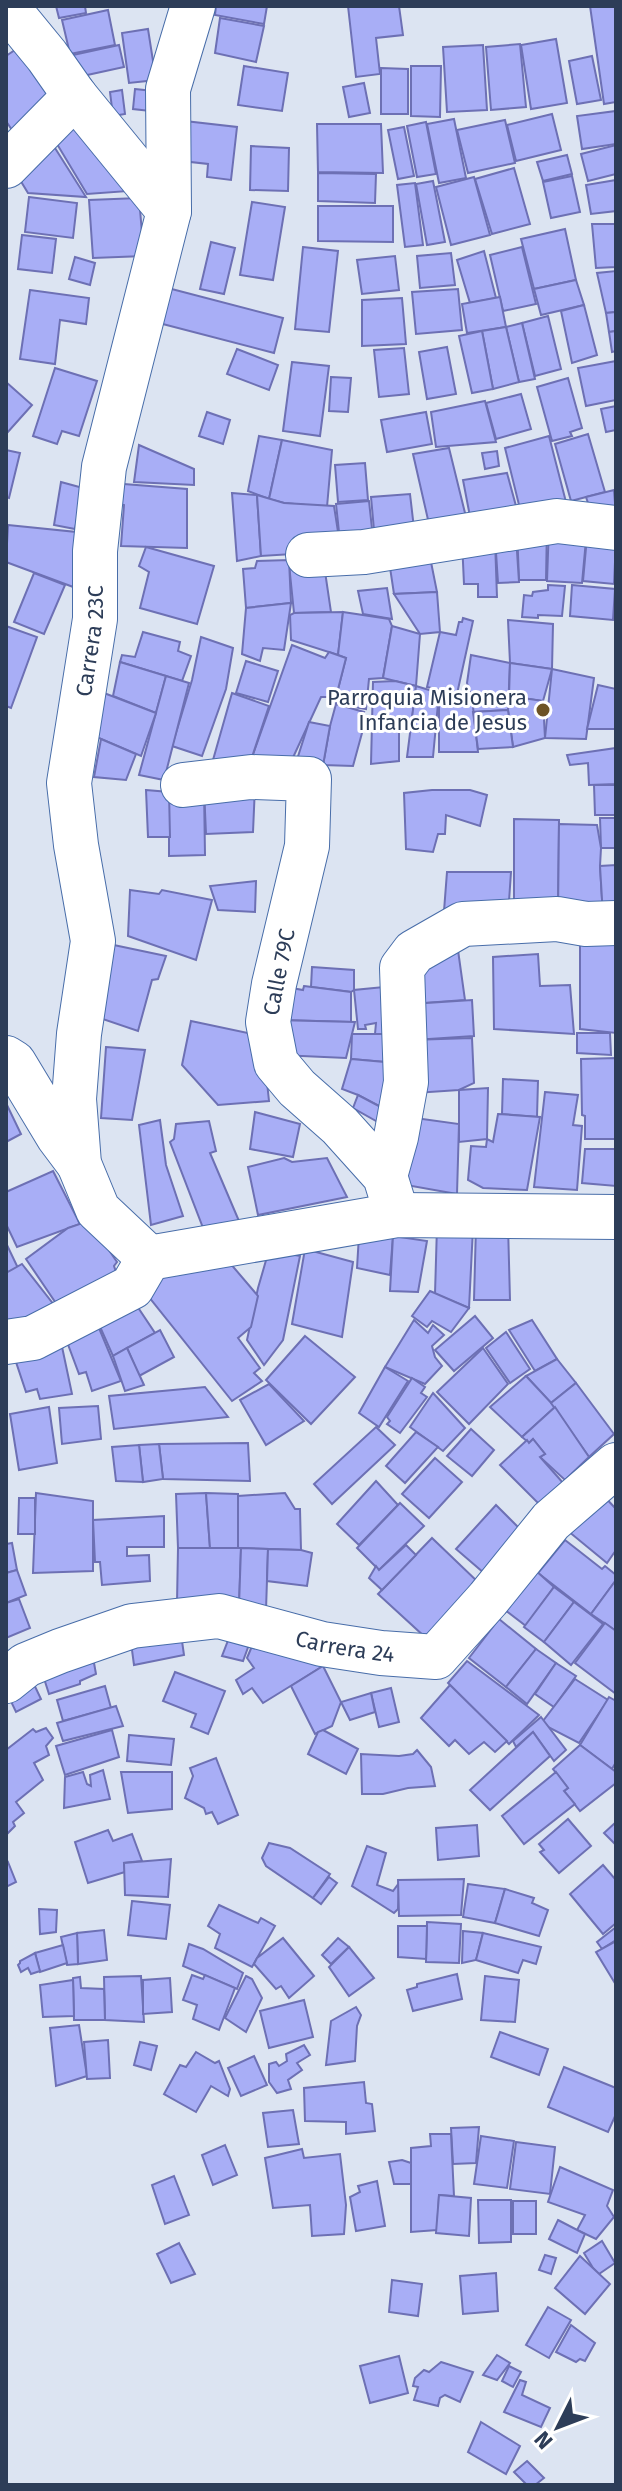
<svg xmlns="http://www.w3.org/2000/svg" width="622" height="2491" viewBox="0 0 622 2491" font-family="'Fira Sans',sans-serif">
<rect width="100%" height="100%" fill="#dce4f2"/>
<g fill="#a8aef6" stroke="#6d70b4" stroke-width="2">
<polygon points="56,6 85,6 86,13 59,18"/>
<polygon points="216,6 267,6 264,24 215,15"/>
<polygon points="348,6 399,6 403,35 376,38 380,74 356,77"/>
<polygon points="590,6 616,6 616,102 604,104"/>
<polygon points="108,10 115,45 70,54 62,20"/>
<polygon points="220,18 264,26 256,62 215,53"/>
<polygon points="148,29 156,80 129,83 122,33"/>
<polygon points="556,39 567,103 531,109 521,45"/>
<polygon points="24,44 60,96 12,130 6,121 6,56"/>
<polygon points="520,44 526,107 491,110 486,47"/>
<polygon points="119,45 124,67 78,77 73,55"/>
<polygon points="483,45 487,110 447,112 443,47"/>
<polygon points="592,56 601,100 577,104 569,61"/>
<polygon points="244,66 288,73 282,111 238,105"/>
<polygon points="411,66 441,66 440,117 411,116"/>
<polygon points="381,68 408,69 408,114 381,114"/>
<polygon points="364,83 370,113 349,117 343,87"/>
<polygon points="135,89 153,91 150,111 133,109"/>
<polygon points="122,90 125,114 113,116 110,92"/>
<polygon points="616,111 616,144 582,149 577,116"/>
<polygon points="552,114 561,150 516,161 507,125"/>
<polygon points="73,117 129,191 87,194 51,134"/>
<polygon points="454,119 466,178 439,183 427,124"/>
<polygon points="176,120 237,127 231,180 207,177 208,164 173,160"/>
<polygon points="505,120 515,163 468,173 457,130"/>
<polygon points="426,122 436,174 417,177 407,126"/>
<polygon points="317,124 381,124 383,173 318,172"/>
<polygon points="404,127 414,176 398,179 388,130"/>
<polygon points="48,137 86,197 28,193 14,170"/>
<polygon points="616,145 616,174 588,181 581,154"/>
<polygon points="251,146 289,148 288,191 250,190"/>
<polygon points="567,155 572,174 543,181 537,162"/>
<polygon points="514,168 530,224 492,234 475,179"/>
<polygon points="318,173 376,174 375,203 318,201"/>
<polygon points="572,176 580,212 551,218 543,182"/>
<polygon points="474,177 490,235 451,245 436,187"/>
<polygon points="616,180 616,211 591,214 586,185"/>
<polygon points="433,181 445,242 427,245 416,184"/>
<polygon points="415,183 423,245 405,247 397,185"/>
<polygon points="29,197 77,203 73,238 25,232"/>
<polygon points="139,198 144,256 93,258 89,200"/>
<polygon points="252,202 285,207 273,280 240,275"/>
<polygon points="318,206 393,206 393,242 318,241"/>
<polygon points="592,224 616,224 616,267 596,268"/>
<polygon points="565,229 576,280 534,289 521,239"/>
<polygon points="22,235 56,239 52,273 18,269"/>
<polygon points="211,242 235,248 224,294 200,289"/>
<polygon points="303,247 338,251 329,332 295,329"/>
<polygon points="522,247 536,304 503,311 490,255"/>
<polygon points="484,251 496,298 470,303 457,260"/>
<polygon points="451,253 455,285 420,288 417,256"/>
<polygon points="395,256 399,290 362,294 357,260"/>
<polygon points="75,257 95,263 90,285 69,279"/>
<polygon points="616,271 616,312 606,313 597,273"/>
<polygon points="576,280 584,305 541,315 534,289"/>
<polygon points="164,287 283,318 274,353 155,322"/>
<polygon points="458,289 462,330 416,334 412,292"/>
<polygon points="30,290 89,298 86,324 60,320 55,364 20,359"/>
<polygon points="500,297 506,327 467,333 462,304"/>
<polygon points="402,298 406,344 362,346 362,300"/>
<polygon points="584,305 597,355 572,363 561,311"/>
<polygon points="616,312 616,331 609,332 606,313"/>
<polygon points="548,316 561,369 535,376 522,323"/>
<polygon points="522,323 535,379 519,382 506,327"/>
<polygon points="506,327 519,382 493,389 482,331"/>
<polygon points="482,331 493,389 472,393 459,336"/>
<polygon points="616,331 616,351 612,352 609,332"/>
<polygon points="447,347 456,394 427,399 419,352"/>
<polygon points="404,348 409,394 379,397 374,350"/>
<polygon points="237,349 278,365 269,390 227,374"/>
<polygon points="616,361 616,400 586,406 578,368"/>
<polygon points="292,362 329,366 320,436 283,431"/>
<polygon points="55,368 97,381 79,436 62,431 57,444 33,436"/>
<polygon points="331,377 351,378 348,412 329,411"/>
<polygon points="568,378 582,428 570,432 572,436 552,441 537,387"/>
<polygon points="6,382 32,405 7,433 6,433"/>
<polygon points="521,394 531,429 496,439 486,403"/>
<polygon points="485,401 496,442 436,447 431,412"/>
<polygon points="616,406 616,430 606,432 601,409"/>
<polygon points="207,412 230,420 223,444 199,436"/>
<polygon points="426,412 432,444 387,452 381,420"/>
<polygon points="588,434 605,492 571,501 555,444"/>
<polygon points="259,436 282,440 269,499 248,491"/>
<polygon points="549,436 566,502 521,513 505,448"/>
<polygon points="282,440 332,450 327,507 284,503 269,499"/>
<polygon points="139,445 194,469 194,485 134,482"/>
<polygon points="449,448 466,517 429,524 413,454"/>
<polygon points="6,450 20,453 9,498 6,497"/>
<polygon points="497,451 499,466 485,469 482,453"/>
<polygon points="365,463 368,500 338,502 335,465"/>
<polygon points="507,473 519,517 472,527 463,480"/>
<polygon points="61,482 83,488 75,529 54,525"/>
<polygon points="111,483 187,489 187,548 121,546 124,505 110,502"/>
<polygon points="614,490 616,516 593,518 586,497"/>
<polygon points="232,493 257,495 261,556 237,561"/>
<polygon points="410,494 415,537 375,541 371,497"/>
<polygon points="257,495 284,503 334,506 341,551 261,556"/>
<polygon points="369,501 374,547 341,551 336,504"/>
<polygon points="8,525 86,533 84,591 6,562"/>
<polygon points="547,525 546,580 519,580 517,529"/>
<polygon points="549,525 587,529 582,583 547,581"/>
<polygon points="516,536 519,582 498,583 495,537"/>
<polygon points="587,537 616,540 614,584 583,581"/>
<polygon points="495,540 497,597 478,597 478,584 464,584 462,541"/>
<polygon points="146,547 214,566 197,624 140,608 149,572 139,566"/>
<polygon points="430,557 437,592 394,594 389,561"/>
<polygon points="323,558 331,612 294,613 289,564"/>
<polygon points="289,560 291,603 246,608 243,569 255,568 257,561"/>
<polygon points="34,573 65,585 44,634 14,622"/>
<polygon points="548,585 565,586 562,616 538,615 538,618 522,617 524,595 532,596 533,592 548,590"/>
<polygon points="572,585 615,589 613,620 570,616"/>
<polygon points="387,588 392,619 363,614 358,591"/>
<polygon points="437,592 440,632 420,634 394,594"/>
<polygon points="291,603 284,650 263,648 260,661 242,654 246,608"/>
<polygon points="343,612 338,655 291,640 290,615 294,613"/>
<polygon points="343,612 389,619 392,626 383,678 369,679 366,709 336,704 336,697 346,658 338,655"/>
<polygon points="463,618 473,621 457,694 427,687 440,632 456,635 459,622 462,622"/>
<polygon points="508,620 553,624 552,669 510,663"/>
<polygon points="6,626 37,637 11,708 6,706"/>
<polygon points="392,626 420,634 416,686 383,678"/>
<polygon points="143,632 180,642 178,651 191,656 182,681 120,662 122,655 135,657"/>
<polygon points="201,637 233,648 226,689 202,756 172,746 192,680"/>
<polygon points="292,645 325,658 329,652 346,658 336,697 321,697 290,764 251,760"/>
<polygon points="471,655 510,663 508,710 473,712 472,698 467,683"/>
<polygon points="246,661 278,671 268,702 236,693"/>
<polygon points="120,662 166,676 156,713 113,696"/>
<polygon points="510,663 552,669 543,701 509,696"/>
<polygon points="552,669 594,678 586,739 545,738"/>
<polygon points="166,676 189,683 164,780 139,775"/>
<polygon points="395,681 416,686 412,719 399,719 399,761 371,764 373,682"/>
<polygon points="598,685 616,689 616,729 587,729"/>
<polygon points="416,686 439,693 433,757 407,757"/>
<polygon points="104,693 156,713 141,756 94,736"/>
<polygon points="232,693 269,706 251,760 213,760"/>
<polygon points="509,696 543,701 545,738 513,747 508,710"/>
<polygon points="439,698 472,698 478,752 439,752"/>
<polygon points="336,704 364,712 360,721 365,722 353,766 323,765 330,726"/>
<polygon points="508,710 513,747 478,749 473,712"/>
<polygon points="309,722 330,726 322,771 294,769"/>
<polygon points="101,739 136,754 126,780 94,777"/>
<polygon points="616,748 616,784 589,785 588,763 570,765 567,755"/>
<polygon points="594,785 616,785 616,815 595,815"/>
<polygon points="255,786 253,832 206,834 204,789"/>
<polygon points="204,789 205,855 169,856 169,792"/>
<polygon points="146,790 169,792 170,837 148,837"/>
<polygon points="432,790 470,790 487,795 480,826 446,815 445,834 438,834 433,852 406,849 404,793"/>
<polygon points="600,818 616,818 616,848 601,848"/>
<polygon points="514,819 559,820 558,913 514,912"/>
<polygon points="559,824 597,825 601,848 600,866 603,916 558,913"/>
<polygon points="616,865 616,915 603,916 600,866"/>
<polygon points="447,872 511,872 508,916 444,911"/>
<polygon points="256,881 255,912 218,910 210,886"/>
<polygon points="130,890 159,894 162,890 212,900 196,960 128,936"/>
<polygon points="580,936 616,936 616,1033 580,1029"/>
<polygon points="457,943 465,1000 411,1004 432,949"/>
<polygon points="109,944 166,956 158,979 152,980 138,1031 91,1015"/>
<polygon points="538,954 540,986 570,985 574,1034 494,1029 493,957"/>
<polygon points="312,967 354,970 354,990 351,992 311,987"/>
<polygon points="304,986 351,992 351,1022 282,1020 286,987 303,990"/>
<polygon points="394,986 398,1034 375,1034 376,1023 365,1025 366,1029 358,1029 354,990"/>
<polygon points="472,1000 474,1036 414,1040 411,1004"/>
<polygon points="275,1020 355,1022 346,1058 280,1055"/>
<polygon points="191,1021 262,1036 269,1101 218,1105 182,1065"/>
<polygon points="577,1033 610,1033 611,1055 577,1053"/>
<polygon points="352,1034 398,1034 396,1063 351,1059"/>
<polygon points="472,1038 474,1083 459,1090 415,1093 410,1040"/>
<polygon points="106,1047 145,1050 132,1120 101,1118"/>
<polygon points="616,1058 616,1139 585,1139 585,1116 582,1115 581,1059"/>
<polygon points="351,1059 396,1063 393,1100 379,1106 358,1095 342,1089"/>
<polygon points="503,1079 538,1081 537,1117 502,1114"/>
<polygon points="488,1088 487,1139 459,1142 459,1090"/>
<polygon points="545,1092 578,1095 573,1125 582,1126 577,1190 534,1187"/>
<polygon points="358,1095 394,1114 392,1130 353,1108"/>
<polygon points="6,1103 21,1134 6,1142"/>
<polygon points="255,1112 300,1124 293,1157 250,1149"/>
<polygon points="498,1114 540,1117 527,1190 483,1188 468,1180 471,1146 486,1147 487,1139 493,1142"/>
<polygon points="408,1117 459,1124 457,1194 406,1185"/>
<polygon points="160,1120 166,1165 183,1216 151,1225 139,1125"/>
<polygon points="209,1121 216,1151 210,1153 239,1221 205,1233 170,1142 174,1139 176,1124"/>
<polygon points="585,1149 616,1149 616,1186 582,1183"/>
<polygon points="284,1158 292,1162 327,1158 347,1197 258,1215 248,1167"/>
<polygon points="53,1171 80,1224 17,1247 6,1224 6,1192"/>
<polygon points="85,1215 117,1262 114,1266 117,1275 64,1315 26,1259 68,1228 80,1224 78,1220"/>
<polygon points="508,1225 510,1300 474,1300 476,1226"/>
<polygon points="437,1226 473,1228 469,1308 435,1294"/>
<polygon points="359,1235 393,1236 390,1275 357,1268"/>
<polygon points="393,1236 427,1241 418,1292 390,1291"/>
<polygon points="6,1243 18,1268 6,1273"/>
<polygon points="305,1249 353,1262 342,1337 292,1324"/>
<polygon points="269,1250 300,1256 283,1340 264,1365 247,1340 258,1288"/>
<polygon points="224,1256 258,1296 251,1327 238,1338 260,1368 254,1373 262,1381 232,1401 145,1292 176,1265"/>
<polygon points="22,1264 58,1310 6,1327 6,1273"/>
<polygon points="430,1291 469,1308 451,1332 432,1321 427,1327 412,1316"/>
<polygon points="131,1297 155,1333 113,1356 97,1320"/>
<polygon points="94,1316 121,1381 92,1391 86,1372 79,1374 63,1331"/>
<polygon points="475,1316 493,1338 454,1371 435,1350"/>
<polygon points="414,1320 428,1333 433,1325 444,1335 432,1346 435,1357 442,1366 425,1384 385,1367"/>
<polygon points="532,1320 557,1359 535,1371 509,1330"/>
<polygon points="160,1330 174,1357 139,1376 127,1348"/>
<polygon points="506,1332 530,1369 510,1383 486,1348"/>
<polygon points="305,1336 355,1377 311,1424 266,1380"/>
<polygon points="61,1342 72,1394 40,1399 37,1389 26,1392 15,1359"/>
<polygon points="127,1348 144,1385 125,1391 113,1356"/>
<polygon points="483,1348 508,1384 469,1424 437,1392"/>
<polygon points="557,1359 576,1383 551,1403 526,1376"/>
<polygon points="385,1367 408,1381 379,1427 359,1413"/>
<polygon points="526,1376 555,1407 522,1437 490,1407"/>
<polygon points="412,1378 425,1387 421,1393 427,1397 400,1433 387,1424 390,1421 387,1417"/>
<polygon points="576,1383 614,1434 589,1457 551,1403"/>
<polygon points="269,1384 304,1421 266,1445 240,1400"/>
<polygon points="205,1387 228,1417 114,1429 109,1396"/>
<polygon points="433,1393 465,1428 443,1451 410,1427"/>
<polygon points="98,1406 101,1439 62,1444 59,1408"/>
<polygon points="49,1407 57,1463 19,1470 10,1414"/>
<polygon points="555,1407 589,1457 565,1480 540,1457 545,1454 533,1439 529,1443 522,1437"/>
<polygon points="376,1427 395,1445 332,1504 314,1484"/>
<polygon points="471,1429 494,1450 472,1476 447,1456"/>
<polygon points="416,1432 438,1447 405,1483 386,1466"/>
<polygon points="533,1439 545,1454 540,1457 564,1484 539,1504 500,1465 527,1440 529,1443"/>
<polygon points="248,1443 250,1481 163,1479 159,1444"/>
<polygon points="159,1444 163,1479 143,1482 139,1445"/>
<polygon points="139,1445 143,1482 116,1481 112,1447"/>
<polygon points="435,1458 462,1482 429,1518 402,1494"/>
<polygon points="376,1481 398,1505 359,1545 337,1524"/>
<polygon points="36,1493 93,1501 93,1571 33,1573"/>
<polygon points="206,1493 210,1548 178,1548 176,1494"/>
<polygon points="206,1493 238,1494 238,1548 210,1548"/>
<polygon points="285,1493 295,1509 300,1509 301,1550 238,1548 238,1496"/>
<polygon points="602,1494 616,1509 616,1550 607,1563 568,1531"/>
<polygon points="19,1498 35,1498 35,1534 18,1534"/>
<polygon points="400,1503 424,1526 379,1570 357,1548"/>
<polygon points="496,1505 520,1529 484,1573 456,1549"/>
<polygon points="164,1516 164,1547 127,1547 127,1556 149,1555 150,1581 102,1585 100,1562 95,1562 93,1520"/>
<polygon points="432,1538 479,1583 425,1637 378,1594"/>
<polygon points="565,1540 602,1569 605,1566 616,1575 616,1580 591,1614 538,1573"/>
<polygon points="12,1543 17,1570 6,1573 6,1544"/>
<polygon points="406,1545 416,1555 382,1590 369,1578 376,1566 379,1570"/>
<polygon points="178,1548 241,1548 239,1606 177,1603"/>
<polygon points="241,1548 268,1549 266,1610 239,1606"/>
<polygon points="268,1549 301,1550 312,1553 307,1586 267,1581"/>
<polygon points="17,1570 26,1595 6,1603 6,1573"/>
<polygon points="535,1570 554,1587 526,1626 505,1610"/>
<polygon points="616,1580 616,1631 591,1614"/>
<polygon points="554,1587 574,1602 544,1642 524,1627"/>
<polygon points="19,1599 30,1628 6,1638 6,1603"/>
<polygon points="574,1602 603,1624 571,1665 544,1642"/>
<polygon points="499,1619 536,1649 506,1687 469,1658"/>
<polygon points="605,1623 616,1631 616,1694 575,1663"/>
<polygon points="234,1625 254,1631 243,1661 222,1656"/>
<polygon points="180,1627 184,1655 134,1665 132,1650 129,1649"/>
<polygon points="255,1639 321,1663 323,1666 263,1703 252,1688 243,1694 236,1680 254,1668 247,1658"/>
<polygon points="536,1649 556,1663 527,1704 506,1687"/>
<polygon points="75,1661 94,1663 96,1674 80,1681 80,1684 49,1694 41,1669"/>
<polygon points="467,1661 539,1715 509,1744 448,1683"/>
<polygon points="556,1663 576,1676 554,1707 535,1694"/>
<polygon points="323,1666 341,1702 332,1726 315,1734 291,1686"/>
<polygon points="175,1672 225,1691 208,1734 191,1727 196,1714 163,1701"/>
<polygon points="30,1676 41,1699 16,1712 6,1691"/>
<polygon points="575,1679 608,1700 579,1743 548,1727 543,1721"/>
<polygon points="450,1685 507,1741 495,1752 484,1742 469,1754 455,1740 449,1746 421,1718"/>
<polygon points="105,1686 111,1708 63,1721 57,1700"/>
<polygon points="391,1688 399,1722 379,1727 371,1693"/>
<polygon points="371,1693 375,1712 350,1720 341,1702"/>
<polygon points="609,1697 616,1701 616,1762 612,1769 580,1745"/>
<polygon points="116,1706 123,1726 63,1741 57,1723"/>
<polygon points="541,1717 566,1750 554,1761 533,1732 516,1747 513,1741"/>
<polygon points="46,1728 53,1738 46,1746 49,1755 34,1763 43,1780 16,1802 24,1813 13,1822 15,1826 6,1835 6,1750 33,1729 36,1732"/>
<polygon points="112,1730 119,1757 65,1775 56,1746"/>
<polygon points="323,1730 358,1749 346,1774 308,1754 318,1732"/>
<polygon points="533,1732 550,1756 490,1810 470,1790"/>
<polygon points="129,1735 174,1739 171,1765 127,1761"/>
<polygon points="580,1745 616,1772 616,1783 580,1811 564,1791 568,1788 553,1769"/>
<polygon points="417,1750 431,1767 435,1786 408,1788 383,1794 362,1794 361,1754 399,1756 413,1754"/>
<polygon points="216,1758 238,1815 218,1824 212,1812 206,1814 204,1808 185,1798 193,1776 190,1768"/>
<polygon points="103,1770 110,1799 64,1808 65,1777 83,1772 87,1784 91,1786 90,1775"/>
<polygon points="121,1772 172,1772 172,1809 128,1813"/>
<polygon points="556,1772 568,1788 564,1791 575,1804 524,1844 502,1816"/>
<polygon points="568,1819 591,1846 559,1873 540,1852 544,1850 539,1844"/>
<polygon points="616,1822 616,1845 604,1833"/>
<polygon points="477,1825 479,1856 438,1860 436,1828"/>
<polygon points="108,1830 113,1841 132,1834 142,1861 124,1863 125,1872 88,1883 75,1842"/>
<polygon points="269,1843 290,1848 330,1874 313,1898 266,1866 262,1858"/>
<polygon points="367,1846 386,1853 377,1885 393,1891 399,1883 398,1909 394,1913 352,1886"/>
<polygon points="171,1859 168,1897 125,1895 124,1863"/>
<polygon points="8,1862 16,1882 6,1887 6,1863"/>
<polygon points="603,1865 616,1880 616,1923 603,1934 570,1894"/>
<polygon points="329,1877 337,1883 321,1904 313,1898"/>
<polygon points="464,1879 461,1915 399,1916 398,1880"/>
<polygon points="468,1884 505,1889 495,1923 463,1917"/>
<polygon points="505,1889 534,1898 532,1903 548,1910 539,1936 495,1923"/>
<polygon points="132,1901 170,1905 166,1939 128,1935"/>
<polygon points="219,1905 258,1923 261,1918 275,1926 252,1967 215,1948 220,1934 208,1926"/>
<polygon points="39,1909 57,1910 56,1932 40,1934"/>
<polygon points="427,1922 461,1924 459,1963 426,1962"/>
<polygon points="398,1926 427,1926 426,1959 398,1957"/>
<polygon points="616,1927 616,1940 602,1949 597,1942"/>
<polygon points="104,1930 107,1960 78,1964 77,1933"/>
<polygon points="463,1931 483,1933 476,1960 462,1963"/>
<polygon points="77,1933 78,1964 67,1965 61,1937"/>
<polygon points="483,1933 541,1947 536,1964 523,1960 518,1973 476,1960"/>
<polygon points="283,1938 314,1976 289,1998 281,1986 276,1989 254,1964 257,1958"/>
<polygon points="338,1938 349,1947 331,1964 322,1955"/>
<polygon points="616,1941 616,1985 596,1952"/>
<polygon points="189,1944 203,1949 243,1973 237,1989 183,1966"/>
<polygon points="63,1945 67,1963 40,1972 35,1953"/>
<polygon points="349,1947 374,1978 349,1996 329,1967"/>
<polygon points="35,1953 40,1971 31,1974 28,1968 21,1972 18,1965 20,1963 20,1961"/>
<polygon points="457,1974 462,1999 413,2011 407,1990 417,1987 417,1984"/>
<polygon points="192,1975 203,1979 205,1975 235,1988 219,2030 193,2019 197,2005 183,2000"/>
<polygon points="141,1976 144,2022 105,2020 104,1977"/>
<polygon points="246,1976 252,1979 262,1998 246,2032 225,2018"/>
<polygon points="485,1976 519,1980 515,2022 481,2020"/>
<polygon points="80,1977 81,1988 104,1989 105,2020 74,2020 73,1978"/>
<polygon points="170,1978 172,2012 143,2014 143,1980"/>
<polygon points="73,1980 74,2016 43,2017 40,1985"/>
<polygon points="304,2000 313,2037 269,2048 260,2011"/>
<polygon points="356,2007 361,2015 357,2026 355,2061 326,2065 331,2021"/>
<polygon points="79,2025 87,2076 56,2086 50,2028"/>
<polygon points="500,2032 548,2049 539,2075 491,2057"/>
<polygon points="108,2040 110,2078 87,2079 84,2042"/>
<polygon points="140,2042 157,2046 151,2070 134,2065"/>
<polygon points="304,2045 310,2055 297,2063 302,2070 288,2080 291,2089 277,2093 269,2082 269,2064 276,2062 279,2066 287,2061 286,2054"/>
<polygon points="196,2052 215,2063 219,2061 230,2089 228,2096 211,2086 196,2112 164,2094 180,2065 186,2067"/>
<polygon points="254,2056 267,2085 241,2096 228,2068"/>
<polygon points="564,2067 616,2088 616,2114 608,2132 548,2107"/>
<polygon points="364,2082 366,2103 372,2104 375,2131 346,2134 346,2122 305,2121 304,2088"/>
<polygon points="293,2110 299,2144 268,2147 263,2113"/>
<polygon points="479,2127 476,2163 453,2164 451,2128"/>
<polygon points="430,2134 451,2134 454,2196 439,2195 437,2230 411,2232 411,2148 431,2146"/>
<polygon points="481,2136 514,2141 507,2188 474,2184"/>
<polygon points="516,2142 555,2147 550,2194 510,2189"/>
<polygon points="225,2145 237,2175 213,2185 202,2155"/>
<polygon points="302,2149 304,2158 340,2154 346,2205 344,2234 312,2236 310,2205 273,2208 265,2158"/>
<polygon points="402,2160 411,2163 411,2184 394,2184 389,2162"/>
<polygon points="560,2167 613,2190 607,2206 614,2217 596,2239 577,2230 585,2215 548,2202"/>
<polygon points="174,2176 189,2215 165,2224 152,2185"/>
<polygon points="377,2181 385,2226 356,2231 350,2197 360,2192 358,2186"/>
<polygon points="439,2195 471,2198 469,2236 436,2233"/>
<polygon points="478,2200 511,2200 511,2242 479,2243"/>
<rect x="513" y="2201" width="23" height="33"/>
<polygon points="558,2220 585,2234 577,2253 549,2239"/>
<polygon points="602,2241 615,2263 599,2274 593,2268 584,2253"/>
<polygon points="179,2243 195,2274 171,2283 157,2254"/>
<polygon points="545,2255 556,2258 551,2274 539,2270"/>
<polygon points="580,2256 610,2284 585,2314 555,2288"/>
<polygon points="496,2273 498,2311 463,2314 460,2276"/>
<polygon points="392,2280 422,2284 418,2316 389,2312"/>
<polygon points="548,2307 571,2320 549,2358 526,2345"/>
<polygon points="571,2325 595,2343 585,2361 580,2359 576,2362 556,2352"/>
<polygon points="497,2355 510,2363 497,2380 483,2375"/>
<polygon points="399,2356 408,2393 370,2403 360,2366"/>
<polygon points="441,2362 473,2372 460,2402 445,2395 440,2398 438,2406 414,2400 418,2387 413,2386 415,2378 424,2370 429,2372"/>
<polygon points="509,2366 521,2372 513,2387 502,2381"/>
<polygon points="520,2380 526,2382 522,2395 550,2408 541,2427 504,2412"/>
<polygon points="481,2422 520,2446 506,2474 468,2452"/>
<polygon points="527,2461 544,2478 535,2485 527,2485 514,2472"/>
</g>
<g fill="none" stroke-linecap="round" stroke-linejoin="round">
<g stroke="#486da9" stroke-width="46">
<g id="minor">
<polyline points="6,6 47,56 75,96 169,211"/>
<polyline points="6,166 75,96"/>
<polyline points="308,555 364,552 557,521 616,528"/>
<polyline points="183,785 251,777 309,779 307,846 274,984 268,1022 276,1063 297,1088 340,1126 385,1176 397,1215"/>
<polyline points="6,1058 14,1063 58,1136 79,1164"/>
<polyline points="385,1176 396,1137 406,1082 402,968 414,952 463,924 557,919 586,924 616,923"/>
<path id="s1" d="M149 1258 98 1210 79 1164 74 1099 79 1034 93 941 76 845 69 783 95 619V551L104 467 169 211 168 89 193 6"/>
<polyline points="6,1342 33,1338 132,1287 149,1258 397,1215 616,1217"/>
<path id="s2" d="M6 1681 26 1665 60 1651 132 1626 219 1616 322 1644 381 1653 436 1657 488 1599 551 1521 616 1465"/>
</g>
</g>
<use href="#minor" stroke="#fff" stroke-width="44"/>
</g>
<circle fill="#6d5325" stroke="#fff" stroke-width="3" cx="543" cy="710" r="8"/>
<g text-anchor="middle" dominant-baseline="central" stroke-width="6" stroke-linejoin="round" paint-order="stroke">
<g font-size="22" fill="#2d3d58" stroke="#fff">
<text stroke="none"><textPath href="#s1" startOffset="648">Carrera 23C</textPath></text>
<text transform="translate(279 972) rotate(-79)">Calle 79C</text>
<text stroke="none"><textPath href="#s2" startOffset="356">Carrera 24</textPath></text>
</g>
<g font-size="22" fill="#2d3d58" stroke="#fff" text-anchor="end">
<text x="527" y="697">Parroquia Misionera<tspan x="527" dy="25">Infancia de Jesus</tspan></text>
</g>
</g>
<rect width="622" height="2491" fill="none" stroke="#2d3d58" stroke-width="16"/>
<g transform="translate(558 2427) rotate(228)" stroke="#ffffff" stroke-width="6" paint-order="stroke">
<path d="M0-6L14 30L0 20L-14 30Z" fill="#2d3d58"/>
<text y="-12" font-size="22" font-weight="bold" text-anchor="middle" fill="#2d3d58">N</text>
</g>
</svg>
